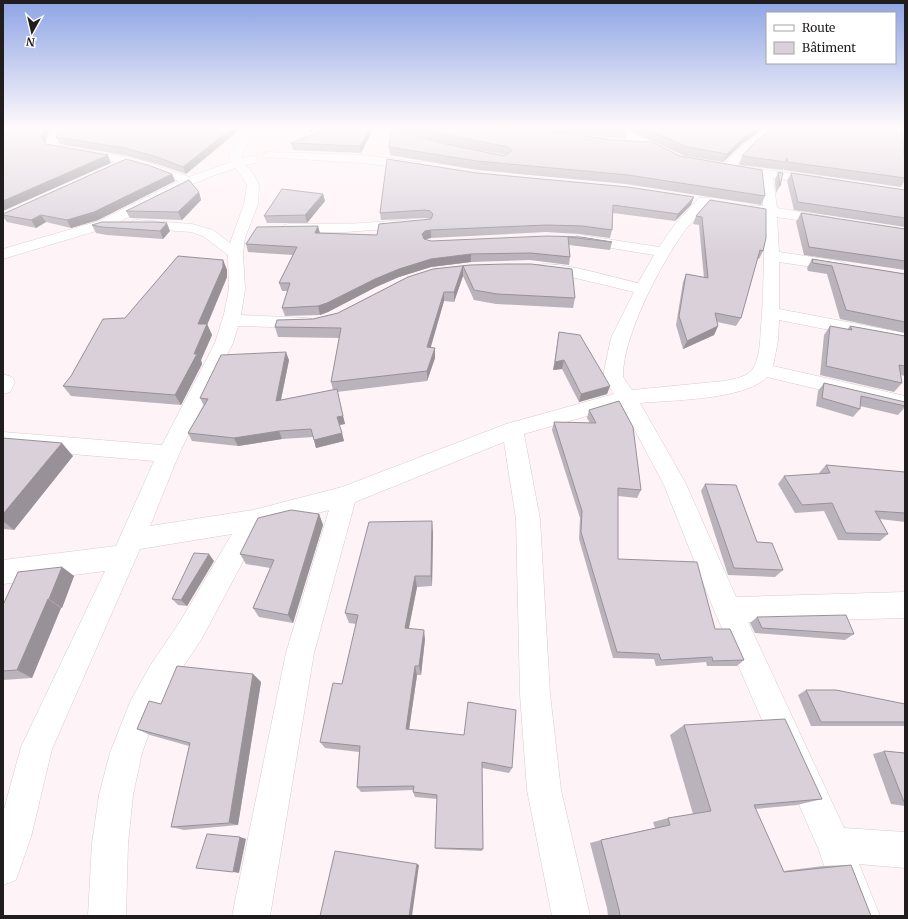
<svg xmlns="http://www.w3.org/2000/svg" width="908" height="919" viewBox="0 0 908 919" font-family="Merriweather,serif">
<rect width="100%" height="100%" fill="#fef3f6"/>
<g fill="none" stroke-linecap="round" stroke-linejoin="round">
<g stroke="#d8cbcf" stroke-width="1">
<g id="street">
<path d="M50 128H60L61 132 58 144 59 145 140 160 189 177 231 162 229 156 239 138 241 128H251L250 138 241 156 242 159 252 156 256 157 258 160 256 163 246 165 254 175 259 185 258 204 245 238 243 254 245 289 241 315 306 318 312 319 315 323 312 327 306 328 238 326 233 343 179 454 150 526 253 510 342 487 506 424 614 394 603 378 604 371 611 338 634 292 567 276 538 271 535 268 538 265C557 260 615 278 638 283L654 255 581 243 576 242 574 239 576 236 581 235 659 247 676 223 699 198H709L711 201C704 211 694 219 686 229 662 261 622 337 623 377L632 390 724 381C734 379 749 377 754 367 760 356 760 340 761 328 764 290 764 252 764 214L751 212 749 209 751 206H763L760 177 727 172 723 171 721 168 743 145 766 128H777L751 149 736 166 822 177 824 180 822 183 818 184 773 178 777 208 829 217 834 218 836 221 834 224 829 225 777 217 779 252 840 261 845 263 848 266 845 269 840 271 779 262V309L905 333V345L779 320 778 341 773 366 905 396V410L767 377C745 400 672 400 640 403L686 484 736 597 905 592V618L748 622 844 828 905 832V868L859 864 880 916H842L818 848 714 610 664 485 622 406 524 434 540 519 550 694 561 790 590 916H552L527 790 520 694 516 519 504 442 355 502 314 653 270 916H232L286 653 329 510 261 528 201 640 170 686 154 719 142 753 133 795 128 843 126 916H88L92 843 99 795 110 753 130 702 150 666 181 620 232 534 140 549 52 749 31 837 16 880 3 885V813L21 747 105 571 3 584V560L116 546 154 461 3 448V432L162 445 215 343 224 314 229 289 228 255 203 236 191 232 137 228 132 227 130 224 132 221 137 220 192 224 213 230 230 243 244 204 247 185 236 168 212 176 193 184 109 227 3 259V249L99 221 179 181 136 167 51 150 46 144 51 132Z"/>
<polygon points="368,128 384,128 424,139 426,141 420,144 369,130"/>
<polygon points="608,128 621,128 675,153 677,155 675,157 667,157 609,130"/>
<polygon points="861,128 883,128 905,132 905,138 866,131 862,130"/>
<polygon points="268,152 363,155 417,162 421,163 423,166 421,169 417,170 363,163 264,157 262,155 264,153"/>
<polygon points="408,220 413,221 415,224 413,227 346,232 289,232 284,231 282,228 284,225 289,224 346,224"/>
<polygon points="3,374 12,377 15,382 10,392 3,394"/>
</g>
</g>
<use href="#street" fill="#fff" fill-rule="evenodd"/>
</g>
<g fill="#bbb3bb">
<polygon points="58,128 240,128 239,130 186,174 160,165 128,156 60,144 56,137"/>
<polygon points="370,128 371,128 372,132 361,153 293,150 291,143"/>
<polygon points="393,128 537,128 765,196 761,205 626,184 477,170 390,155 389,147 446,144 504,156 506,155 447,144 393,129"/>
<polygon points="543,128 619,128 627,131 625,139 556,132"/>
<polygon points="624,128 764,128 742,144 723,162 685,156"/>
<polygon points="742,156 905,165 905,180 901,187 784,170 784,167 783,170 739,165"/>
<polygon points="778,172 780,186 776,193 775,180"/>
<polygon points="477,173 691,205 675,221 613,213 612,230 610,238 580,234 546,232 431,238 426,239 425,239 431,241 581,237 612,242 610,250 569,245 570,257 569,265 530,260 471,262 431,267 399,277 376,287 328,312 320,315 285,316 282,308 288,291 282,291 279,283 293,255 248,252 246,244 318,226 320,233 377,235 431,219 425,218 381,220 380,213"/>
<polygon points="791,173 905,190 905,227 794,210 787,181"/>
<polygon points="172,174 175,181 98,220 71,228 46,222 36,228 7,222 3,217 3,215"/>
<polygon points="199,192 201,200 182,220 130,218 126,211"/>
<polygon points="323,194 325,201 307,223 267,223 264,216"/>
<polygon points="710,200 763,251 759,259 757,258 741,318 736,326 717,322 718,326 714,335 683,349 676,325 683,282 686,274 704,278 699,225 693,224 696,216"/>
<polygon points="801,213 905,229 905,270 804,255 796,222"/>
<polygon points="92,225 170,231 163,239 107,235 96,233"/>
<polygon points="812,259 905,274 905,333 840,319 827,274 808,271 807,268"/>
<polygon points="223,260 227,270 227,277 207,324 212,335 201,360 202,364 181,405 71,396 63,386 125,318"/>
<polygon points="470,265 575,298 573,308 496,304 474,300 463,276 454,302 444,301 430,348 435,348 435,358 427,381 337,392 345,424 339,425 344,441 316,448 313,437 282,439 238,446 192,441 188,433 204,406 200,398 289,360 281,400 333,390 331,382 339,338 278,337 275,327 313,319 338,313 408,277"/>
<polygon points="830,326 847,330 850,326 905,336 905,376 901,375 902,383 894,392 820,375 824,335"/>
<polygon points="559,332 610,386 607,394 579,402 562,369 553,370"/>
<polygon points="824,383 905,404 905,407 898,415 860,406 860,409 853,417 816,406 818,391"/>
<polygon points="589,410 641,490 637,498 618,496 618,559 715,629 744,660 737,666 707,666 706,662 656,666 654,659 613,658 579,539 580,518 552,430 554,422 590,423 587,418"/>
<polygon points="3,438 73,456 14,530 3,529"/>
<polygon points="826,465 905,472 905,522 880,519 888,534 880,541 838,540 824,511 795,513 778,484 784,476 820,474 819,473"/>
<polygon points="705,484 783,570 775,577 728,575 701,491"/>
<polygon points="319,514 323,525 293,623 259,617 253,608 270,568 246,564 240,554"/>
<polygon points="433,533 432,586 417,587 409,628 425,639 421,675 417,675 409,730 512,768 509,773 482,768 483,849 482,851 436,849 435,848 437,799 415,797 413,792 413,790 361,792 357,787 359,752 325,748 320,742 342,684 356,624 349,623 345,613"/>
<polygon points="214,561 187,606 178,605 172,599"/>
<polygon points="62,567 74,576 62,608 61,608 32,678 3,680 3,605"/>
<polygon points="757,617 854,634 845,640 755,633 750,623"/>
<polygon points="253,674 261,682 238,825 184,830 171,827 189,746 150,735 137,729 161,704"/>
<polygon points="806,690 905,704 905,726 811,726 798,695"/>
<polygon points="684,725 822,799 797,805 755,809 783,871 823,866 851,865 871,916 608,916 607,908 590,843 601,840 655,828 653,822 668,818 693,814 670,735"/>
<polygon points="884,751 905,753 905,806 891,804 873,754"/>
</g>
<g fill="#989298">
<polygon points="3,128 15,128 3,132"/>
<polygon points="44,128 50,128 45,143 41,136"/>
<polygon points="232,128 240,128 239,130 186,174 183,167"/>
<polygon points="309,128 321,128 310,132"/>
<polygon points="370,128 371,128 372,132 361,153 360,146"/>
<polygon points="756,128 764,128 742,144 723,162 727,154 745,136"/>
<polygon points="108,155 111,163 3,211 3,201"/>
<polygon points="172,174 175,181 98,220 71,228 67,220"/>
<polygon points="199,192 201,200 182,220 178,212"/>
<polygon points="323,194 325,201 307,223 305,215"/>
<polygon points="694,197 691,205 675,221 678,214"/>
<polygon points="41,215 46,222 36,228 31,220"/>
<polygon points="167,223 170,231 163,239 160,231"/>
<polygon points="318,226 320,234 315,233"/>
<polygon points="431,230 431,238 426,239 423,242 422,234 425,231"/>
<polygon points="471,254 471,262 431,267 399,277 376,287 328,312 320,315 318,306 375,279 399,269 431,259"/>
<polygon points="223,260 227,270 227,277 203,335 198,324"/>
<polygon points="463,266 463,276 454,302 454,292"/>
<polygon points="444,292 444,301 428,357 427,347"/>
<polygon points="207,324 212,335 201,360 202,364 181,405 175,395"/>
<polygon points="718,326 714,335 683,349 687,341"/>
<polygon points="435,348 435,358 427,381 427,371"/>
<polygon points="286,352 289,360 279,409 276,401"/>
<polygon points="564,360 562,369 553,370 555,362"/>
<polygon points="610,386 607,394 579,402 581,394"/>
<polygon points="343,416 345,424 339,425 337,417"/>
<polygon points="279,431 282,439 238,446 234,438"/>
<polygon points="342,433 344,441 316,448 314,440"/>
<polygon points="62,443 73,456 14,530 3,521 3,514"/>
<polygon points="319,514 323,525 293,623 288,615"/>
<polygon points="432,521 433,533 432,586 431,576"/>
<polygon points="209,554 214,561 187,606 181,600"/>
<polygon points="62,567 74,576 62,608 49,599"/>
<polygon points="415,576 417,587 407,637 405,628"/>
<polygon points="48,599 61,608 32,678 17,670"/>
<polygon points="424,630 425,639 421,675 419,666"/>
<polygon points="415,666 417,675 408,736 406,729"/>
<polygon points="253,674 261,682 238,825 229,823"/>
<polygon points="240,837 246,839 239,873 233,872"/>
<polygon points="417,864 419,865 412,916 409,916"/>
</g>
<g fill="#d9d0d9" stroke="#989298">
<polygon points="19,128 44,128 41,136 46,144 108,155 3,201 3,133"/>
<polygon points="58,128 232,128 183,167 157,157 125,148 56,137"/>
<polygon points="329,128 370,128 360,146 291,143"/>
<polygon points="418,128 537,128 550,131 613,140 652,142 680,156 762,170 765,196 628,175 477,161 389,147 391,130 446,144 504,156 512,151 509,147 447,135"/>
<polygon points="594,128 619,128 627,131"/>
<polygon points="643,128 756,128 745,136 727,154 688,147"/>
<polygon points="773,128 889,128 902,130 905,165 905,178 788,162 787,158 786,162 742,156 755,142"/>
<polygon points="126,159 148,165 172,174 94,212 67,220 41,215 31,220 3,215 3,214"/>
<polygon points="387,159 477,173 628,187 694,197 678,214 613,205 612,230 582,226 547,225 431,230 425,231 422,234 424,239 431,241 547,236 581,237 612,242 568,237 570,257 531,253 471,254 431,259 399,269 375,279 327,303 318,306 282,308 290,283 279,283 297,247 246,244 257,227 318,226 315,233 377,235 379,224 431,219 433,214 430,211 425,210 380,213"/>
<polygon points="778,172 783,173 780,186"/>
<polygon points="791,173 905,190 905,218 798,202"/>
<polygon points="189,180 199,192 178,212 126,211"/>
<polygon points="282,189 323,194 305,215 264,216"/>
<polygon points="710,200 766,209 766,238 763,251 760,250 741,318 715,313 718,326 687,341 679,316 686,274 708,278 702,217 696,216"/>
<polygon points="801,213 905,229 905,261 809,247"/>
<polygon points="102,222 155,222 167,223 160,231 102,227 92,225"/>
<polygon points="178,256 223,260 223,267 198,324 207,324 194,354 197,354 175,395 63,386 71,376 103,319 125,318"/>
<polygon points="812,259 905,274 905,322 846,310 832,266 813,263"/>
<polygon points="507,264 531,264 572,269 575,298 497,294 474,290 463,266 454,292 444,292 427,347 435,348 427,371 331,382 341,328 275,327 277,320 313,319 338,313 408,277 433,269 470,265"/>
<polygon points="830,326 852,330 850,326 905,336 905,366 899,365 902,383 826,366"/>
<polygon points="559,332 580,335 610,386 581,394 564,360 555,362"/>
<polygon points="286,352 276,401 337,389 343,416 337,417 342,433 314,440 311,429 279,431 234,438 188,433 208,399 200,398 221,355"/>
<polygon points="824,383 905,402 905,406 861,396 860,409 822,398"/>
<polygon points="619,401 633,427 641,490 618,488 618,559 697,562 715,629 730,629 744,660 713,661 712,657 661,660 659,654 617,652 581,532 582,511 554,422 596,423 589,410"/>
<polygon points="3,438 62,443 3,514"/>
<polygon points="826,465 905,472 905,513 875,511 888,534 846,533 832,503 802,505 784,476 830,473"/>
<polygon points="705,484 736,485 757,542 772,543 783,570 734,568"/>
<polygon points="291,510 319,514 288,615 253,608 274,560 240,554 258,518"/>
<polygon points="432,521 431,576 415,576 405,628 424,630 419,666 415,666 406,729 464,735 468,702 516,710 512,768 482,762 483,849 435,848 437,795 413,792 414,786 357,787 360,746 320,742 333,683 342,684 358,615 345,613 369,522"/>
<polygon points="194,553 209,554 181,600 172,599"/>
<polygon points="62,567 49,599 48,599 17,670 3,671 3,605 18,572"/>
<polygon points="846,615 854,634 762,628 757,617"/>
<polygon points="177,666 253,674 229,823 171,827 190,743 137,729 149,701 161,704"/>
<polygon points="806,690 836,690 905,704 905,722 821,722"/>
<polygon points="785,719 822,799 754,805 784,872 851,865 871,916 620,916 619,910 601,840 670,825 668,818 711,811 684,725"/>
<polygon points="884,751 905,753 905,802 904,802"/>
<polygon points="207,834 240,837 233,872 196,868"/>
<polygon points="335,851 417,864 409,916 320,916"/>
</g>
<linearGradient id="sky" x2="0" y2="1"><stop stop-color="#8da4e5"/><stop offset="0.5" stop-color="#fffafb"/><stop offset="1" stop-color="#fffafb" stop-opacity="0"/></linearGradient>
<rect width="908" height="256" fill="url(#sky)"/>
<rect width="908" height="919" fill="none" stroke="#211c1e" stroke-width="8"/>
<rect x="766" y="12" width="130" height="52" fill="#ffffff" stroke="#a6a4a5"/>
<rect x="774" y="25" width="20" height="6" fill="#ffffff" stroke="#a6a4a5"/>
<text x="802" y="32" font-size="12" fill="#211c1e">Route</text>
<rect x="774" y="42" width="20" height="12" fill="#d9d0d9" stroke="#a6a4a5"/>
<text x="802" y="52" font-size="12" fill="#211c1e">Bâtiment</text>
<g transform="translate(32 32) rotate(188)" stroke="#ffffff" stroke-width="3" paint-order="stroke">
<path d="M0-3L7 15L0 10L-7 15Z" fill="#211c1e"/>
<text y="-6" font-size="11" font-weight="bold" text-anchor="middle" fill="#211c1e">N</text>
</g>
</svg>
